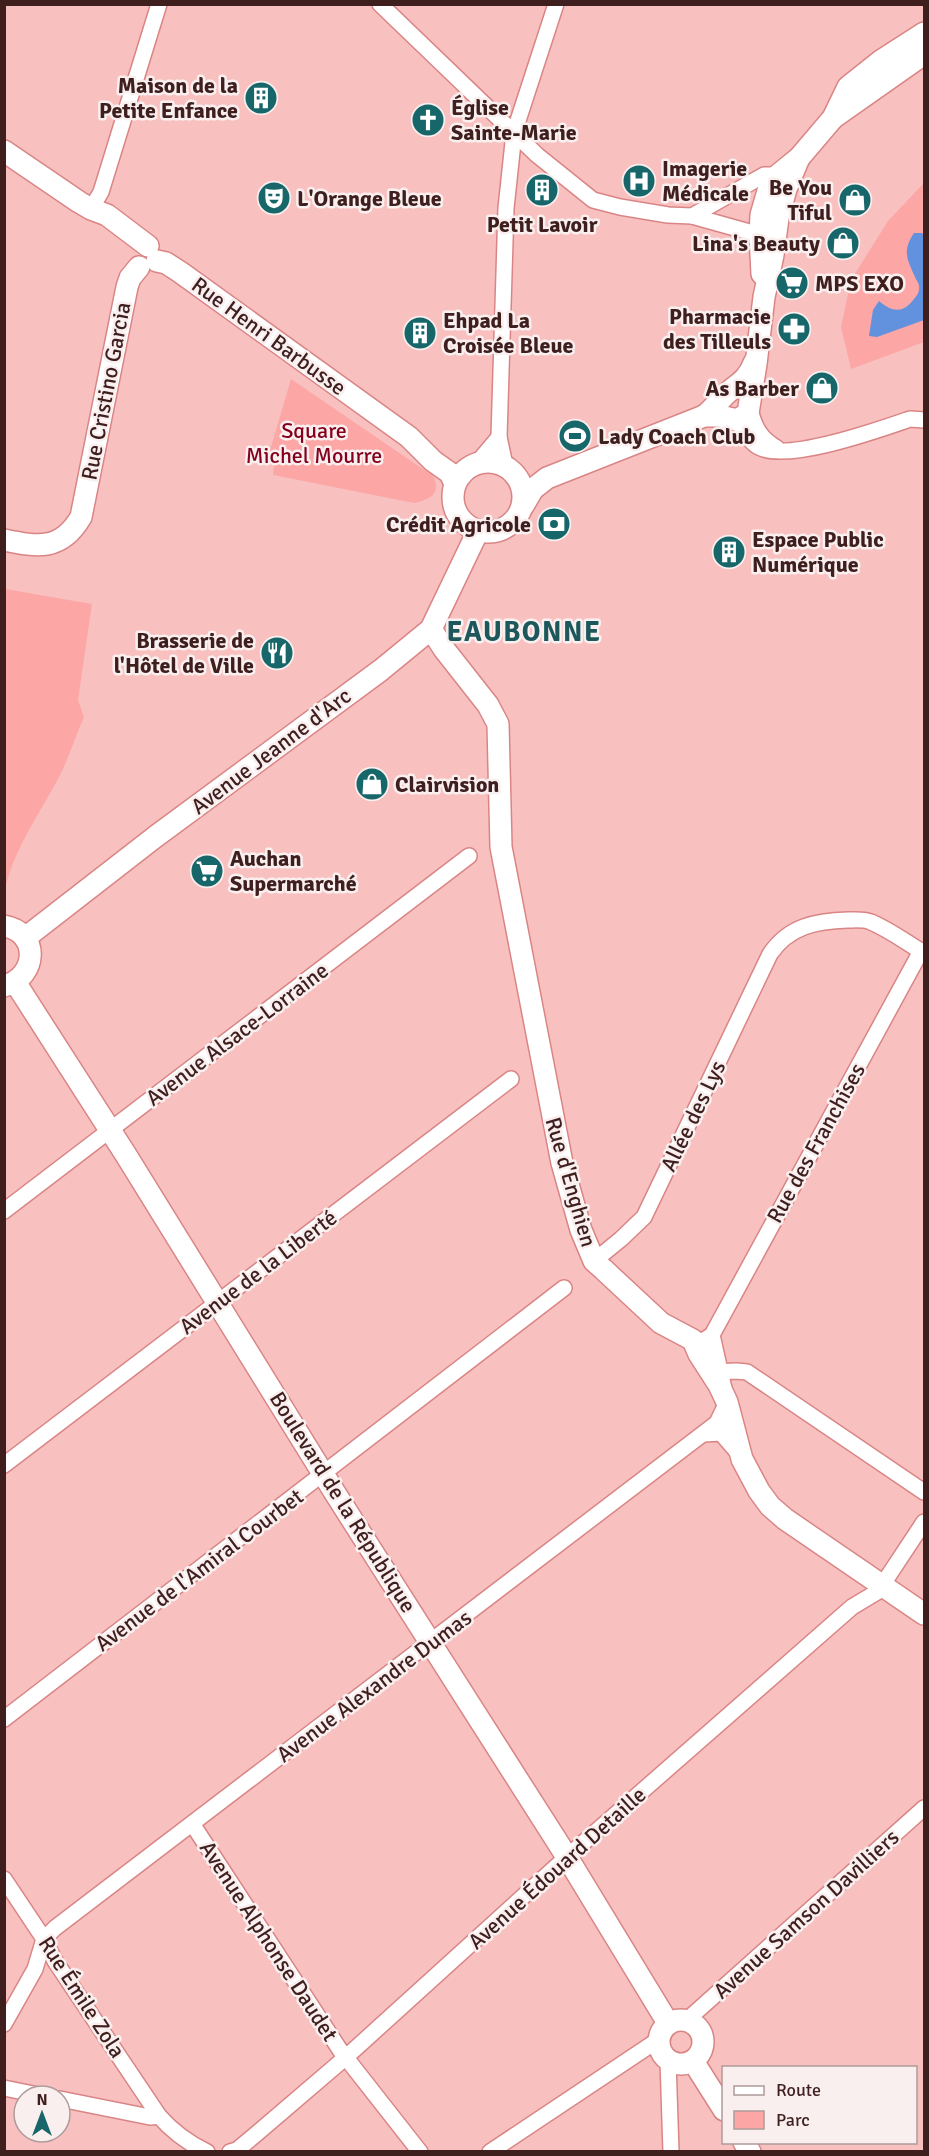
<svg xmlns="http://www.w3.org/2000/svg" width="929" height="2156" viewBox="0 0 929 2156" font-family="Signika,sans-serif">
<rect width="100%" height="100%" fill="#f8c1c0"/>
<g fill="#fca6a5">
<polygon points="924,183 924,342 851,369 841,327 851,280 888,221"/>
<path d="M291 379 433 476C442 494 429 500 414 503L273 475 274 465 268 457Z"/>
<path d="M5 589 92 604 78 700 84 717C75 737 69 758 59 777 40 813 14 849 5 889Z"/>
</g>
<path fill="#6291de" d="M914 233H922L924 236V320L877 337 869 336 873 310 879 301C892 312 903 314 914 299 917 296 920 291 919 286 919 283 916 280 915 277 907 259 902 251 914 233Z"/>
<g fill="none" stroke-linecap="round" stroke-linejoin="round">
<g stroke="#da8585" stroke-width="18">
<g id="street">
<polyline points="380,4 537,155 593,200 620,207 668,215 692,216 760,235"/>
<polyline points="91,209 101,192 159,4"/>
<polyline points="692,216 764,175 778,175"/>
<path d="M750 409C754 427 761 439 777 448"/>
<path d="M732 419C746 425 746 442 761 448 791 461 878 430 910 419L924 420"/>
<polyline points="477,463 499,437"/>
<polyline points="505,465 499,437 506,208 514,133 556,4"/>
<polyline points="4,1211 469,856"/>
<path d="M594 1261 621 1239 644 1217 770 954C789 926 816 921 848 920 855 920 865 919 871 922 890 930 907 943 924 953"/>
<polyline points="704,1340 712,1335 921,951"/>
<polyline points="713,1372 736,1371 747,1372 924,1492"/>
<polyline points="704,1434 721,1433 740,1455"/>
<polyline points="4,1465 511,1079"/>
<polyline points="4,1719 564,1288"/>
<polyline points="193,1825 340,2050 420,2152"/>
<path d="M4 1879 44 1939 55 1961 159 2116C173 2132 188 2143 207 2152"/>
<polyline points="44,1939 55,1928 717,1423 727,1402 712,1335"/>
<polyline points="687,2020 924,1808"/>
<polyline points="4,2024 35,1969 44,1939"/>
<polyline points="668,2060 671,2152"/>
<polyline points="4,2088 43,2096"/>
<polyline points="60,2099 150,2117 159,2116"/>
<polyline points="230,2152 237,2150 255,2135 345,2058 559,1864 852,1607 877,1592 883,1584 924,1522"/>
<polyline points="490,2152 658,2040"/>
</g>
</g>
<g stroke="#da8585" stroke-width="24">
<g id="secondary">
<polyline points="833,118 924,54"/>
<polyline points="4,151 79,202 91,209 107,215 148,246"/>
<polyline points="157,261 166,263 180,272 409,437 433,461 450,473 455,484"/>
<polyline points="762,274 760,235 761,215 768,191 778,175 799,158 833,118 848,87 882,60 924,33"/>
<path d="M704 416C712 410 718 402 725 395 737 384 748 380 754 363"/>
<circle cx="488" cy="497" r="35"/>
<polyline points="523,506 533,489 547,478 704,416 720,416 737,420 748,413 756,364 764,297 773,255 778,218 786,189 799,158"/>
<path d="M4 540C38 547 61 551 81 517L127 287 130 278 139 267"/>
<polyline points="431,629 444,649 488,705 498,724 501,847 562,1163 581,1230 594,1261 603,1269 661,1323 693,1340 699,1354 719,1385 727,1402 742,1459 759,1491 770,1506 785,1519 924,1614"/>
<path d="M4 926C40 932 38 977 4 986"/>
<polyline points="25,938 155,837 381,670 431,629 478,531"/>
<polyline points="15,982 126,1155 335,1493 567,1857 668,2023"/>
<circle cx="681" cy="2042" r="22"/>
<polyline points="693,2061 724,2110"/>
<polyline points="744,2142 750,2152"/>
</g>
</g>
<use href="#street" stroke="#fff" stroke-width="15"/>
<use href="#secondary" stroke="#fff" stroke-width="21"/>
</g>
<defs>
<g id="building-disc" transform="scale(1.725)"><circle r="9.5" fill="#17666a" stroke="#f9efef"/><path d="M-4-6H4V6H1V3H-1V6H-4ZM-2.5-4.3h1.7v1.8h-1.7ZM.8-4.3h1.7v1.8H.8ZM-2.5-1h1.7V.8h-1.7ZM.8-1h1.7V.8H.8Z" fill="#fff"/></g>
<g id="church-disc" transform="scale(1.725)"><circle r="9.5" fill="#17666a" stroke="#f9efef"/><path d="M-1.2-6h2.4v3.5h3.3v2.4h-3.3V6h-2.4V-.1h-3.3v-2.4h3.3Z" fill="#fff"/></g>
<g id="hospital-disc" transform="scale(1.725)"><circle r="9.5" fill="#17666a" stroke="#f9efef"/><path d="M-5-5h3v3.5h4V-5h3V5h-3V1.5h-4V5h-3Z" fill="#fff"/></g>
<g id="theatre-disc" transform="scale(1.725)"><circle r="9.5" fill="#17666a" stroke="#f9efef"/><path d="M-5-5.5Q0-4 5-5.5V0Q5 5 0 6Q-5 5-5 0ZM-3.3-2.5H-1v1.5H-3.3ZM1-2.5H3.3v1.5H1ZM-2.8 1Q0 5.5 2.8 1Z" fill="#fff"/></g>
<g id="shop-disc" transform="scale(1.725)"><circle r="9.5" fill="#17666a" stroke="#f9efef"/><path d="M-5-2.5h2.3a2.7 3.5 0 0 1 5.4 0H5L5.5 6h-11ZM-1.5-2.5h3a1.5 2.3 0 0 0-3 0Z" fill="#fff"/></g>
<g id="supermarket-disc" transform="scale(1.725)"><circle r="9.5" fill="#17666a" stroke="#f9efef"/><path d="M-6-5.5h2.5l.6 2H6L4.5 2H-2.5L-4.4-4H-6ZM-1.5 3.2a1.3 1.3 0 1 0 .1 0ZM3 3.2a1.3 1.3 0 1 0 .1 0Z" fill="#fff"/></g>
<g id="pharmacy-disc" transform="scale(1.725)"><circle r="9.5" fill="#17666a" stroke="#f9efef"/><path d="M-2-6h4v4h4v4h-4v4h-4v-4h-4v-4h4Z" fill="#fff"/></g>
<g id="stadium-disc" transform="scale(1.725)"><circle r="9.5" fill="#17666a" stroke="#f9efef"/><path d="M0-5a6.5 5 0 1 0 0 10a6.5 5 0 1 0 0-10ZM-3.5-1.8h7v3.6h-7Z" fill="#fff"/></g>
<g id="bank-disc" transform="scale(1.725)"><circle r="9.5" fill="#17666a" stroke="#f9efef"/><path d="M-6-4H6V4H-6ZM0-2.3a2.3 2.3 0 1 0 0 4.6a2.3 2.3 0 1 0 0-4.6Z" fill="#fff"/></g>
<g id="restaurant-disc" transform="scale(1.725)"><circle r="9.5" fill="#17666a" stroke="#f9efef"/><path d="M-5-6h1v4h1v-4h1v4h1v-4h1v5L-1.5 .5V6h-2V.5L-5-1ZM5-6V6H3V1.5H1.5Q1.5-4 5-6Z" fill="#fff"/></g>
</defs>
<g fill-rule="evenodd">
<use href="#building-disc" x="261" y="98"/>
<use href="#church-disc" x="428" y="120"/>
<use href="#hospital-disc" x="639" y="181"/>
<use href="#building-disc" x="542" y="190"/>
<use href="#theatre-disc" x="274" y="198"/>
<use href="#shop-disc" x="855" y="200"/>
<use href="#shop-disc" x="843" y="243"/>
<use href="#supermarket-disc" x="792" y="283"/>
<use href="#pharmacy-disc" x="794" y="329"/>
<use href="#building-disc" x="420" y="333"/>
<use href="#shop-disc" x="822" y="388"/>
<use href="#stadium-disc" x="575" y="436"/>
<use href="#bank-disc" x="554" y="524"/>
<use href="#building-disc" x="729" y="552"/>
<use href="#restaurant-disc" x="277" y="653"/>
<use href="#shop-disc" x="372" y="784"/>
<use href="#supermarket-disc" x="207" y="871"/>
</g>
<g text-anchor="middle" dominant-baseline="central" stroke-width="5" stroke-linejoin="round" paint-order="stroke">
<g font-size="22" font-weight="bold" fill="#3f1e1e" stroke="#f9efef" text-anchor="start">
<text x="238" y="85" text-anchor="end">Maison de la<tspan x="238" dy="25">Petite Enfance</tspan></text>
<text x="451" y="107">Église<tspan x="451" dy="25">Sainte-Marie</tspan></text>
<text x="662" y="168">Imagerie<tspan x="662" dy="25">Médicale</tspan></text>
<text x="832" y="187" text-anchor="end">Be You<tspan x="832" dy="25">Tiful</tspan></text>
<text x="297" y="198">L'Orange Bleue</text>
<text x="542" y="224" text-anchor="middle">Petit Lavoir</text>
<text x="820" y="243" text-anchor="end">Lina's Beauty</text>
<text x="815" y="283">MPS EXO</text>
<text x="771" y="316" text-anchor="end">Pharmacie<tspan x="771" dy="25">des Tilleuls</tspan></text>
<text x="443" y="320">Ehpad La<tspan x="443" dy="25">Croisée Bleue</tspan></text>
<text x="799" y="388" text-anchor="end">As Barber</text>
<text x="598" y="436">Lady Coach Club</text>
<text x="531" y="524" text-anchor="end">Crédit Agricole</text>
<text x="752" y="539">Espace Public<tspan x="752" dy="25">Numérique</tspan></text>
<text x="254" y="640" text-anchor="end">Brasserie de<tspan x="254" dy="25">l'Hôtel de Ville</tspan></text>
<text x="395" y="784">Clairvision</text>
<text x="230" y="858">Auchan<tspan x="230" dy="25">Supermarché</tspan></text>
</g>
<g font-size="22" fill="#3f1e1e" stroke="#f9efef">
<text transform="translate(269 336) rotate(36)">Rue Henri Barbusse</text>
<text transform="translate(106 391) rotate(-79)">Rue Cristino Garcia</text>
<text transform="translate(271 751) rotate(-37)">Avenue Jeanne d'Arc</text>
<text transform="translate(237 1034) rotate(-37)">Avenue Alsace-Lorraine</text>
<text transform="translate(693 1116) rotate(-64)">Allée des Lys</text>
<text transform="translate(816 1143) rotate(-61)">Rue des Franchises</text>
<text transform="translate(571 1182) rotate(74)">Rue d'Enghien</text>
<text transform="translate(258 1272) rotate(-37)">Avenue de la Liberté</text>
<text transform="translate(343 1502) rotate(58)">Boulevard de la République</text>
<text transform="translate(199 1570) rotate(-37)">Avenue de l'Amiral Courbet</text>
<text transform="translate(374 1686) rotate(-37)">Avenue Alexandre Dumas</text>
<text transform="translate(557 1868) rotate(-42)">Avenue Édouard Detaille</text>
<text transform="translate(806 1914) rotate(-42)">Avenue Samson Davilliers</text>
<text transform="translate(269 1941) rotate(57)">Avenue Alphonse Daudet</text>
<text transform="translate(82 1997) rotate(57)">Rue Émile Zola</text>
</g>
<g font-size="22" fill="#84001d" stroke="#f9efef">
<text x="314" y="430">Square<tspan x="314" dy="25">Michel Mourre</tspan></text>
</g>
<g font-size="28" font-weight="bold" letter-spacing="1.5" fill="#1c585b" stroke="#f9efef">
<text x="524" y="632">EAUBONNE</text>
</g>
</g>
<rect width="929" height="2156" fill="none" stroke="#3f1e1e" stroke-width="12"/>
<rect x="722" y="2066" width="195" height="78" fill="#f9efef" stroke="#af9b9b" stroke-width="1.5"/>
<rect x="734" y="2086" width="30" height="9" fill="#ffffff" stroke="#af9b9b" stroke-width="1.5"/>
<text x="776" y="2096" font-size="18" fill="#3f1e1e">Route</text>
<rect x="734" y="2111" width="30" height="18" fill="#fca6a5" stroke="#af9b9b" stroke-width="1.5"/>
<text x="776" y="2126" font-size="18" fill="#3f1e1e">Parc</text>
<g transform="translate(42 2114)"><circle r="28" fill="#f9efef" stroke="#af9b9b" stroke-width="1.5"/>
<path d="M0-4.5L10 22L0 15L-10 22Z" fill="#17666a"/>
<text y="-9" font-size="16" font-weight="bold" text-anchor="middle" fill="#3f1e1e">N</text>
</g>
</svg>
